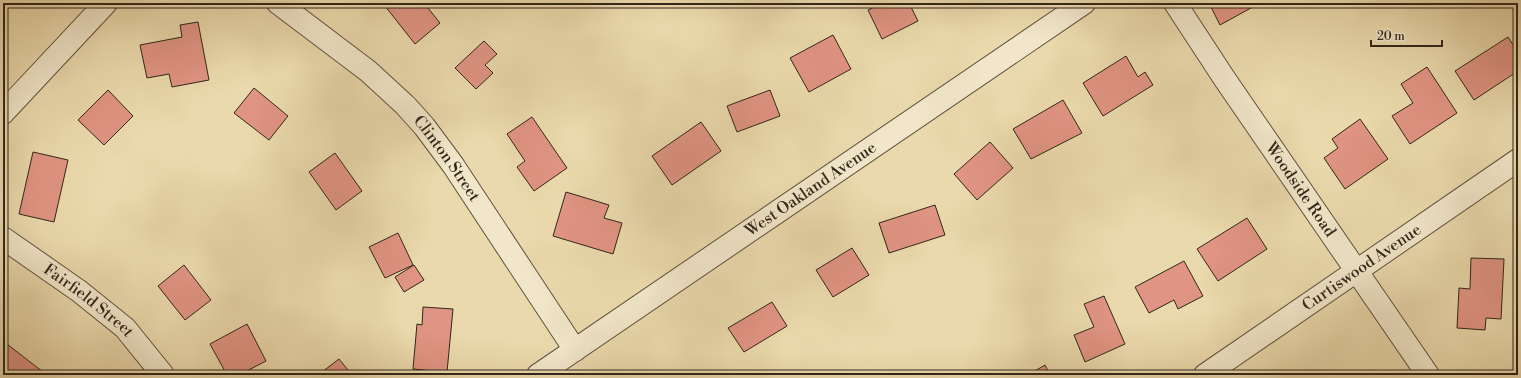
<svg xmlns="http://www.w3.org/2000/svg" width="1521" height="378" viewBox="0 0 1521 378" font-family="'Libre Bodoni',serif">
<rect width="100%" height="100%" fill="#ead9ac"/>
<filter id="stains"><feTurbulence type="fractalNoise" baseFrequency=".005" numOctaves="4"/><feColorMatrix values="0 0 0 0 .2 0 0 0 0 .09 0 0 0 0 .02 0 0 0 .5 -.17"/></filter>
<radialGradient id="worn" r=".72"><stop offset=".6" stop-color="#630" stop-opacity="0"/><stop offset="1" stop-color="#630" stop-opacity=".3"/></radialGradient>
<g fill="#e09483" stroke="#31261a">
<polygon points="389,3 424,3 440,23 415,44 385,6"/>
<polygon points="883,3 909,3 918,21 882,39 868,10"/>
<polygon points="1209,3 1260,3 1220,25"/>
<polygon points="198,22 209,80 172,87 169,74 147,78 140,45 182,37 180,25"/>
<polygon points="833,35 851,69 809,92 790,58"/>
<polygon points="1508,37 1518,53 1518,71 1474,100 1455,71"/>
<polygon points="484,41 497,54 485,65 493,73 476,89 455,68"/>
<polygon points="1126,56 1138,77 1145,72 1153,85 1103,116 1083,83"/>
<polygon points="1427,67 1457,113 1410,144 1392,116 1413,103 1401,84"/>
<polygon points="254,88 288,116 269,140 234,113"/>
<polygon points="108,90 133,116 104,145 78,120"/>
<polygon points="770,90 780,116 737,132 727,106"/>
<polygon points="1063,100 1082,133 1031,159 1013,129"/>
<polygon points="532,117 567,168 534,191 517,167 525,161 507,134"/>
<polygon points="1360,119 1388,159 1345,189 1324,158 1338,148 1332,139"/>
<polygon points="701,122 721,151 672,185 652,156"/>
<polygon points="990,142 1013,168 977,200 954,174"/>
<polygon points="33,152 68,160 54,222 19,214"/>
<polygon points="335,153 362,191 336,210 309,172"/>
<polygon points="566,192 609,205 604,218 622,223 613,254 553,236"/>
<polygon points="935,205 945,235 889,253 879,223"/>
<polygon points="1247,218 1267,249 1218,281 1197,249"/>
<polygon points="398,233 413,265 385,278 369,247"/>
<polygon points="852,248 869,275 833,297 816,270"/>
<polygon points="1471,258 1504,259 1501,319 1486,318 1485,330 1457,328 1459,288 1470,289"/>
<polygon points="1184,261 1203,296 1178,309 1174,300 1149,313 1135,287"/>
<polygon points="184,265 211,300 185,320 158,286"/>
<polygon points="414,265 424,280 404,292 395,277"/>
<polygon points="1104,296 1125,344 1085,362 1074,335 1094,327 1084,304"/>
<polygon points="772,302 787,326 744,352 728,328"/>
<polygon points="423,307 453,309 447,372 413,369 417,324 422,325"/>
<polygon points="247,324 266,361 239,375 227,375 210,344"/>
<polygon points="3,341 47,375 3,375"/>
<polygon points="339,359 352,375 318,375"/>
<polygon points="1045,365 1050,375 1028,375"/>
</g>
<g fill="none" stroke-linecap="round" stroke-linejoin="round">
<g stroke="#5f533e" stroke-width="24">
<g id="minor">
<path id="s1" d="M278 3 368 71 405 105 424 126 453 165 575 350"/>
<path id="s2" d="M1175 3 1224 78 1428 375"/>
<polyline points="3,113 106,3"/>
<path id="s3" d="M3 238 79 291 125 328 163 375"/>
<path id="s4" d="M1205 375 1518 160"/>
</g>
</g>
<g stroke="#5f533e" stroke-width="24">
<g id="tertiary">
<path id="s5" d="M538 375 1084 3"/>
</g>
</g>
<use href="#minor" stroke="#f1e6c9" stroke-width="22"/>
<use href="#tertiary" stroke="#f1e6c9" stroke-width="22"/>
</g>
<g text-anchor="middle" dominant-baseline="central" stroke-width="3" stroke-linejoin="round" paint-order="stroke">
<g font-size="16" fill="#31261a" stroke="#f1e6c9">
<text stroke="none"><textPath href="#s1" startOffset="231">Clinton Street</textPath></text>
<text stroke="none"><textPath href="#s5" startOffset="330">West Oakland Avenue</textPath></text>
<text stroke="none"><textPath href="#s2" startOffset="225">Woodside Road</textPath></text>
<text stroke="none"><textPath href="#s4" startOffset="190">Curtiswood Avenue</textPath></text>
<text stroke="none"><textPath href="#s3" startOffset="106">Fairfield Street</textPath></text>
</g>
</g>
<rect width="1521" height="378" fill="none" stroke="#ead9ac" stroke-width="16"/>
<rect x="4" y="4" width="1513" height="370" fill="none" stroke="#31261a" stroke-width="2"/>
<rect x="8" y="8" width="1505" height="362" fill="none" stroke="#31261a"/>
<path d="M1371 40v6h71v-6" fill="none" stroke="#31261a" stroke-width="2"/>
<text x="1377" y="40" font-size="12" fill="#31261a" stroke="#f1e6c9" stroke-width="3" paint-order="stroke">20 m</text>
<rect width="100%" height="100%" filter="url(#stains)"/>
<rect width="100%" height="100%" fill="url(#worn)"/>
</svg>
